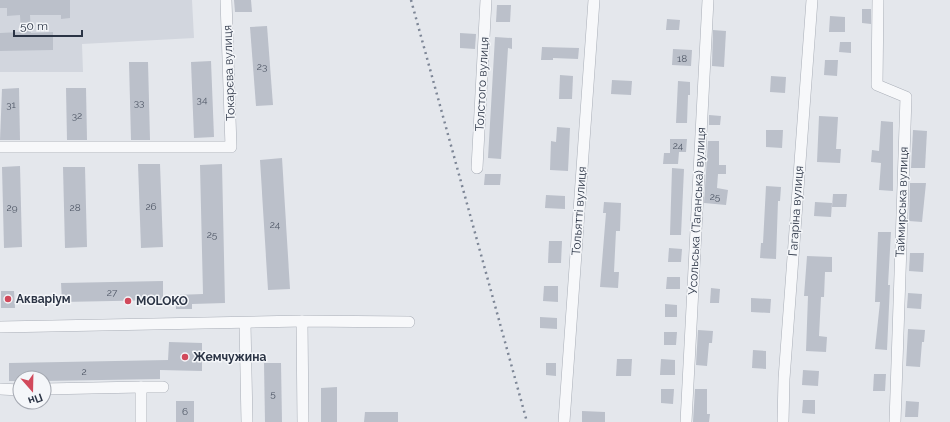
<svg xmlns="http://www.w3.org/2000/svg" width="950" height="422" viewBox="0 0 950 422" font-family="Raleway,sans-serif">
<rect width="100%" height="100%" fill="#e4e7ec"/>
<polygon fill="#d2d6de" points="0,0 192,0 194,38 82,44 83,72 0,72"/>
<g fill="#bbc0ca">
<polygon points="0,0 70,0 70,18 61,19 61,15 30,15 31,33 53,32 53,50 0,51 0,33 21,32 20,15 7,16 7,8 0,8"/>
<polygon points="234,0 251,0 252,12 235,12"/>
<polygon points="497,5 511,5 510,22 496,22"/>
<polygon points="862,9 871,9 871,24 862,23"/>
<polygon points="830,16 845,17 845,32 829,32"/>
<polygon points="667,19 680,20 679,30 666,30"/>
<polygon points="267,26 273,105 256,106 250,27"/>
<polygon points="713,30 726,31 724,67 712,66"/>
<polygon points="460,33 476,34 475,49 460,48"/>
<polygon points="495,37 512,38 512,49 508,48 501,159 488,158"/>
<polygon points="840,42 851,42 851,53 839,52"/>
<polygon points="542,47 579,48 578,59 553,58 553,60 541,60"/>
<polygon points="673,49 692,50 691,66 672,65"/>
<polygon points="825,60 838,60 837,76 824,75"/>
<polygon points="211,61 214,137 194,138 191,62"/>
<polygon points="129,62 148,62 150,140 131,140"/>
<polygon points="560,75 573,76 572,99 559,99"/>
<polygon points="771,76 786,77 785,93 770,92"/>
<polygon points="612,80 632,81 631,95 611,94"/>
<polygon points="678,81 690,82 690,95 688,95 687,123 676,123"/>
<polygon points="19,88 20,140 0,140 2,89"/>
<polygon points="66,88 86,88 87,140 67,140"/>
<polygon points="709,115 721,116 720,125 709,125"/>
<polygon points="819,116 838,117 836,149 841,149 840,163 817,162"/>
<polygon points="881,121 893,122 893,191 879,190 881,163 871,162 872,150 879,151"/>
<polygon points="557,127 570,128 568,171 550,170 551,141 556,142"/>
<polygon points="766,130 783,130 782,148 766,147"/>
<polygon points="913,130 927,131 925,168 911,168"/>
<polygon points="670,139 687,139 686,152 679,152 678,164 663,164 664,153 670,153"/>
<polygon points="708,141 719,141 719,165 726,165 726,174 718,174 717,188 728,190 726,205 704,203"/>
<polygon points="282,158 290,289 268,290 260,160"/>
<polygon points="138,164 160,164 163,247 141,248"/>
<polygon points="222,164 225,303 192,304 192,309 176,309 176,295 203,294 200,165"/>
<polygon points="20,166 22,247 4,248 2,167"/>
<polygon points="63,167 85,167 87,247 65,248"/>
<polygon points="672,168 684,169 681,235 670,235"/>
<polygon points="485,174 501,174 500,185 484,185"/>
<polygon points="910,183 926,183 922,222 909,221"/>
<polygon points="766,186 781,187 780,201 778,201 776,259 760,258 761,243 763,243"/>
<polygon points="833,194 847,194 846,207 832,207"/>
<polygon points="546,195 565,196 565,209 545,208"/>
<polygon points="604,202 621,203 620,231 616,231 614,272 619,272 618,288 600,287 606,213 603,213"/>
<polygon points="815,202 832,203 831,217 814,216"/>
<polygon points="878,232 891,232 888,285 890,285 887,350 875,349 880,302 875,302"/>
<polygon points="549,241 562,241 561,263 548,263"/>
<polygon points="669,248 682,249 681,262 668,262"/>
<polygon points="910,253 924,253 923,272 909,271"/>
<polygon points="807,256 832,257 832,272 825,272 824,297 821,297 819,336 827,337 826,352 806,351 808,296 804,296"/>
<polygon points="667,277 680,277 680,289 666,289"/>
<polygon points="163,281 163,300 62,302 61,283"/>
<polygon points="544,286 558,286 558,302 543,301"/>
<polygon points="711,288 720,289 719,303 710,303"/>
<polygon points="1,291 14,291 15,308 1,308"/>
<polygon points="908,293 922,294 921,309 907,308"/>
<polygon points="751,298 771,299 770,313 751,312"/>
<polygon points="665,304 677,305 677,317 665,317"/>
<polygon points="540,317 557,318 557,329 540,328"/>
<polygon points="908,329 925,330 924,342 922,342 920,367 906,366"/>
<polygon points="698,330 713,331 712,343 709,343 707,366 696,365"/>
<polygon points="664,332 677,332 676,345 664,345"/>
<polygon points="169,342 202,343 202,371 160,370 160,379 44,381 44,378 20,378 20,381 9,381 9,363 168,360"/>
<polygon points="753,350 766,351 766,369 752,368"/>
<polygon points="617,359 632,359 631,376 616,376"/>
<polygon points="661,359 675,360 675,375 660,375"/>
<polygon points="264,363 281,363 282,422 265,422"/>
<polygon points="546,363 556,363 556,376 546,375"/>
<polygon points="803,370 819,371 818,386 802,385"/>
<polygon points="874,374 886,374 885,391 873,391"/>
<polygon points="337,387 337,422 321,422 321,388"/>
<polygon points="661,389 674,389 673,404 661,403"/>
<polygon points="695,389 707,389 707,414 710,414 709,422 693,422"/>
<polygon points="803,400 815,400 815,414 802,413"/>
<rect x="176" y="401" width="18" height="21"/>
<polygon points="906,401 919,402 918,417 905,417"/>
<polygon points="582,411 605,412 605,422 582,422"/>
<polygon points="365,412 398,412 398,422 364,422"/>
</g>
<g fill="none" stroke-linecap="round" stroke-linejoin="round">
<g stroke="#a9aeb7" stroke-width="12">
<g id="minor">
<polyline points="878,0 877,85 906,97 895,422"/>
<polyline points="0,147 231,147 226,0"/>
<polyline points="477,168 486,0"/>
<polyline points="245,323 247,422"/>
<polyline points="0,327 302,321"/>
<polyline points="0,389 20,390"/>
<polyline points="44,389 141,387"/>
<polyline points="141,422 141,387 163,387"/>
<polyline points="303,422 302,321 409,322"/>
<polyline points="564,422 594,0"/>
<polyline points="686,422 708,0"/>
<polyline points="783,422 784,379 812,0"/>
</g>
</g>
<use href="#minor" stroke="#f7f8fa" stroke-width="11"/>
<polyline stroke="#7d8696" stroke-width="2.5" stroke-dasharray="2 4" stroke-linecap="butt" points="411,0 527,422"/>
</g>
<g fill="#d1495b" stroke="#f4f6f9" stroke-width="1.5">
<circle cx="8" cy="299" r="4"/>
<circle cx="128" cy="301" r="4"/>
<circle cx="185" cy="357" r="4"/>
</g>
<g text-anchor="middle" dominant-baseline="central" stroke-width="3" stroke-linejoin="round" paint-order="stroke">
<g font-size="10" fill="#4f5766">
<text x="682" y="58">18</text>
<text x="262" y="66">23</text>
<text x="202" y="99">34</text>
<text x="139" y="102">33</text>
<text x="11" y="104">31</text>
<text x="77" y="115">32</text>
<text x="678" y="145">24</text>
<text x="715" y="196">25</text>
<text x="151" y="206">26</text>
<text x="12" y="207">29</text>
<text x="75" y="207">28</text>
<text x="275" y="224">24</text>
<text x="212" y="234">25</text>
<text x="112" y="292">27</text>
<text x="84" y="371">2</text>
<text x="273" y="393">5</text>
<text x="185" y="411">6</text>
</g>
<g font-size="12" fill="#2b3445" stroke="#f4f6f9">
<text transform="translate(229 73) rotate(-92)">Токарєва вулиця</text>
<text transform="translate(482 84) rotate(-87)">Толстого вулиця</text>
<text transform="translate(902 202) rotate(-88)">Таймирська вулиця</text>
<text transform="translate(579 211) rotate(-86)">Тольятті вулиця</text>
<text transform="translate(697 211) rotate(-87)">Усольська (Таганська) вулиця</text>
<text transform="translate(796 211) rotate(-86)">Гагаріна вулиця</text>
</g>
<g font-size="12" font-weight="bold" fill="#2b3445" stroke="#f4f6f9" text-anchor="start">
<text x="16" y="299">Акваріум</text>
<text x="136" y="301">MOLOKO</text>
<text x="193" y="357">Жемчужина</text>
</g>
</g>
<g transform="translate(32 390) rotate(160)"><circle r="19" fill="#f4f6f9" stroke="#a4a8b1"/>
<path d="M0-3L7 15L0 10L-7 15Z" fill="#d1495b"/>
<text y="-6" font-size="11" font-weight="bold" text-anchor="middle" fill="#2b3445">Пн</text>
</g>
<path d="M14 30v6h68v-6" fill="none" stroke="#2b3445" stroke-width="2"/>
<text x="20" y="30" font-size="12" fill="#2b3445" stroke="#f4f6f9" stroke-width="3" paint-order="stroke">50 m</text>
</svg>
